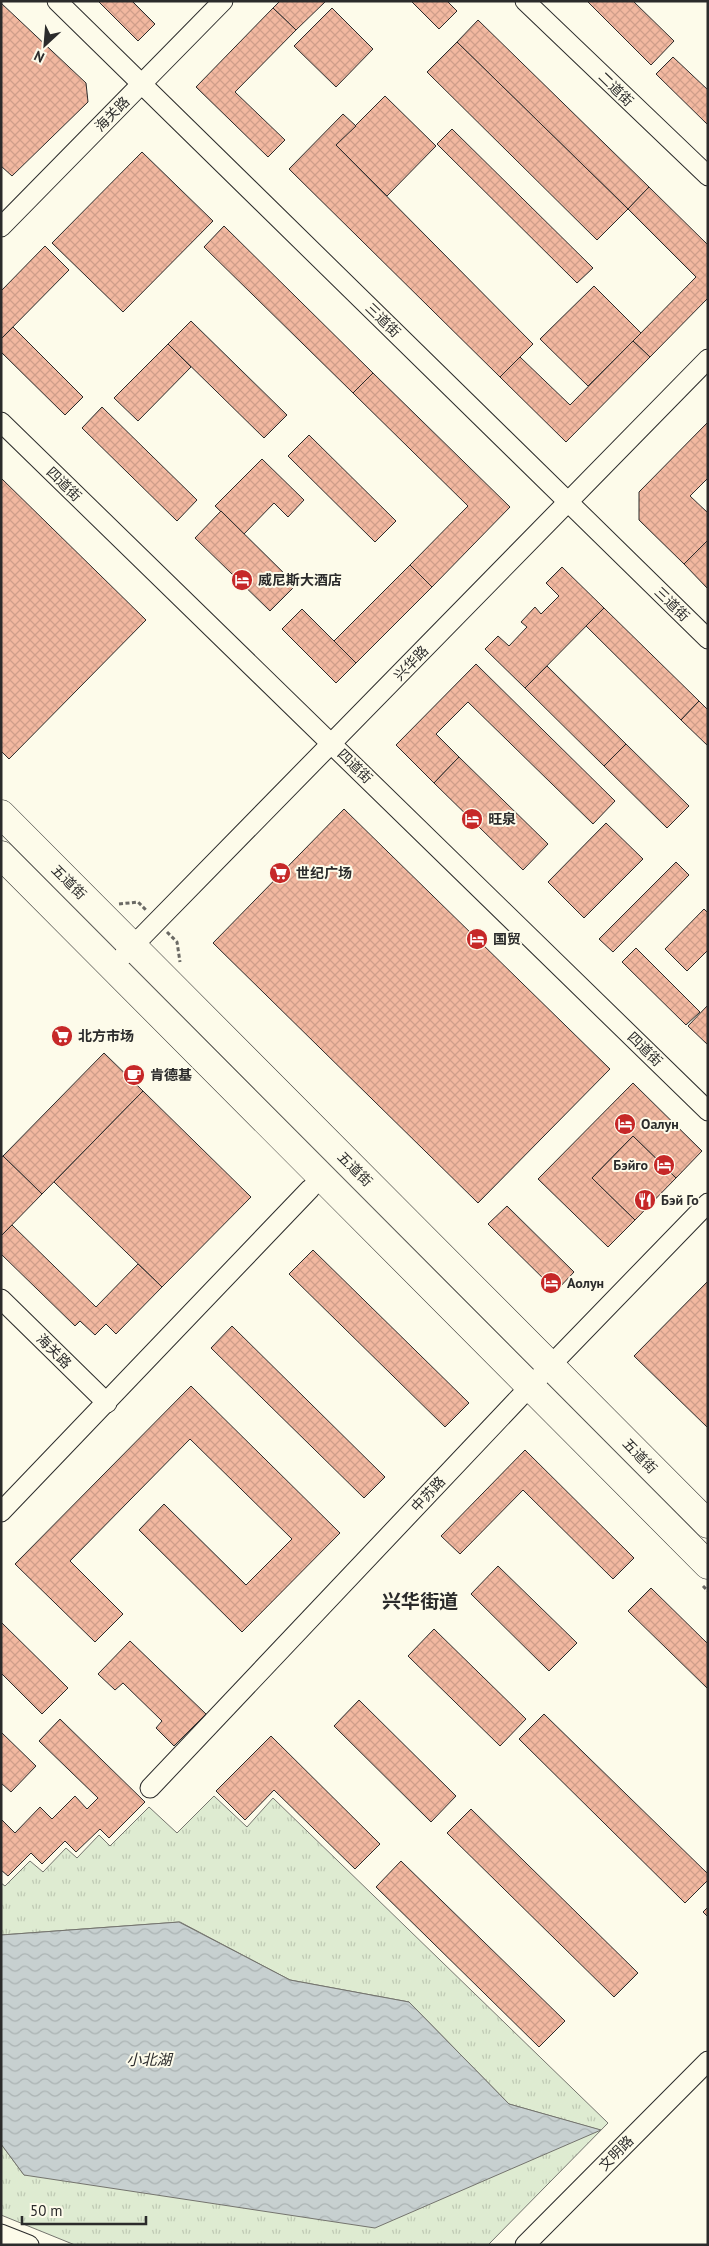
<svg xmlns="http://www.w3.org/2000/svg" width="709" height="2246" viewBox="0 0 709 2246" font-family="'PT Sans','Noto Sans SC',sans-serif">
<defs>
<pattern id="grass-tufts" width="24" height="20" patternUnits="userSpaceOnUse" patternTransform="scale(1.25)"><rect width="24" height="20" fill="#deebd1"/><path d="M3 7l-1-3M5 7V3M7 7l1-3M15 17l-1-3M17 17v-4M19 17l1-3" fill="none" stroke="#bfcab4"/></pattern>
<pattern id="water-waves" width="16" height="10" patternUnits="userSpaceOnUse" patternTransform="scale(1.25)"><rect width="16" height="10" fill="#c7d0d0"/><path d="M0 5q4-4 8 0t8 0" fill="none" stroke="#abb3b3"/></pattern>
<pattern id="building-cross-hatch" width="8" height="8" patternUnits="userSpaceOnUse" patternTransform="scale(1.25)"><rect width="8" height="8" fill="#f2b8a0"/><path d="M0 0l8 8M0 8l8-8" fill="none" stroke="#d09e8a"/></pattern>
</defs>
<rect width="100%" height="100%" fill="#fdfbea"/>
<polygon fill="url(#grass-tufts)" stroke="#74746e" points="214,1796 247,1827 273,1798 608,2123 488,2245 75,2245 1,2215 1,2144 24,2175 600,2130 509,2104 409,2002 290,1980 180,1922 1,1935 1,1883 5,1886 30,1861 43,1872 66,1848 77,1858 99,1835 110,1846 149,1807 177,1833"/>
<polygon fill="url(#water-waves)" stroke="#74746e" points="179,1922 290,1980 409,2002 509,2104 601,2130 375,2228 24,2175 1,2144 1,1935"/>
<g fill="url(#building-cross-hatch)" stroke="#2b2b2b">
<polygon points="98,1 132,1 155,24 138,41"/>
<polygon points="280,1 326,1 296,30 273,8"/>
<polygon points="411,1 447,1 457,11 439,29"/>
<polygon points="587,1 633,1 674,41 651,65"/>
<polygon points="1,3 86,83 88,102 12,176 1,166"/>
<polygon points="273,8 296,30 235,92 285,140 268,157 196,87"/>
<polygon points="332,8 373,49 336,87 294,46"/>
<polygon points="478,20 649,187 628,209 457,42"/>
<polygon points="457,42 628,209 597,240 427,72"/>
<polygon points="673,57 708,90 708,125 656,74"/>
<polygon points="385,96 436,146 387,196 336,145"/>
<polygon points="343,114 356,126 336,145 533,344 500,377 289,169"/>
<polygon points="452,129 593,268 577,283 437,144"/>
<polygon points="142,152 213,221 123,312 52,243"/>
<polygon points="649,187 708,245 708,298 650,357 633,341 696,277 628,209"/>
<polygon points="224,226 373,373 353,393 204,247"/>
<polygon points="45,246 69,270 1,339 1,291"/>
<polygon points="594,286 641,333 588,386 540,339"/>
<polygon points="191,321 287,415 264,438 168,344"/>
<polygon points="13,327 83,397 65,415 1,352 1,339"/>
<polygon points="633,341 650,357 566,442 500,377 520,357 570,405"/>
<polygon points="168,344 191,367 138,421 114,398"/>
<polygon points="373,373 510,507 432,587 410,565 468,506 353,393"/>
<polygon points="102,407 197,500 177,521 82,428"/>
<polygon points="708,422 708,478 690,496 708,513 708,540 684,564 639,520 639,492"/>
<polygon points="309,435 396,521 375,542 288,456"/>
<polygon points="262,459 304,500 288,517 274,503 244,534 215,506"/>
<polygon points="1,478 146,620 9,759 1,751"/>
<polygon points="221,511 296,585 270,611 195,538"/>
<polygon points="708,540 708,589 684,564"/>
<polygon points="410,565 432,587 356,663 334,641"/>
<polygon points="562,567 604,608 525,688 485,649 498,636 509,646 527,627 521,622 535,607 541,614 559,596 546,583"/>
<polygon points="604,608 699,701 681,720 586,626"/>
<polygon points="302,609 356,663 336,683 282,629"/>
<polygon points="476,664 615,801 593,824 468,702 436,734 459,757 434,783 396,745"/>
<polygon points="547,666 626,744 604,766 525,688"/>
<polygon points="699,701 708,710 708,746 681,720"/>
<polygon points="626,744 689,806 667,828 604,766"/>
<polygon points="459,757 548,844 523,870 434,783"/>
<polygon points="344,809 610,1069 478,1203 213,943"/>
<polygon points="606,823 643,859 584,918 548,882"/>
<polygon points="676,862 689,875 613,952 599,939"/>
<polygon points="704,909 708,913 708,950 687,971 665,949"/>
<polygon points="636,948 700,1012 686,1025 622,962"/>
<polygon points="708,1005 708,1045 688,1026"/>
<polygon points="104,1053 143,1091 42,1194 3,1156"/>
<polygon points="633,1083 702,1151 676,1178 633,1136 592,1178 635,1220 608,1247 538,1179"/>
<polygon points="143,1091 251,1197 162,1287 54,1182"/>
<polygon points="633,1136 676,1178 635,1220 592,1178"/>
<polygon points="3,1156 42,1194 1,1236 1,1157"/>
<polygon points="507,1206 574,1272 556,1291 488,1224"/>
<polygon points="12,1225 96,1307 138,1264 162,1287 116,1334 106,1324 95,1335 80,1321 75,1326 1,1254 1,1236"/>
<polygon points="313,1250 469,1403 445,1427 289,1274"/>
<polygon points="708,1281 708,1428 634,1356"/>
<polygon points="232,1326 385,1477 364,1498 211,1348"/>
<polygon points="191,1386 340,1533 242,1632 139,1530 164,1504 246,1585 292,1539 190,1439 70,1561 123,1614 95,1642 15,1564"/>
<polygon points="525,1450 634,1558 613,1579 523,1490 460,1554 441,1536"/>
<polygon points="498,1566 577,1643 549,1671 471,1594"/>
<polygon points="651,1588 708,1644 708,1689 628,1611"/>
<polygon points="1,1622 68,1688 42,1714 1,1673"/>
<polygon points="434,1629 526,1719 500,1746 408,1656"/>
<polygon points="130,1641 206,1714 174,1746 156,1728 162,1721 123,1683 115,1690 98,1674"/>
<polygon points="359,1700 456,1796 431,1822 334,1726"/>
<polygon points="544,1714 708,1874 708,1880 685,1903 519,1739"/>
<polygon points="60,1719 145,1802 109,1838 100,1829 76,1852 65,1841 42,1864 31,1853 8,1876 1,1870 1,1819 15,1833 40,1807 52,1819 75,1796 87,1809 98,1798 39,1741"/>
<polygon points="1,1732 36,1766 11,1792 1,1783"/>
<polygon points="271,1736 380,1844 355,1869 274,1790 245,1820 216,1791"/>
<polygon points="471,1809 638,1973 614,1997 447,1833"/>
<polygon points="401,1861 565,2021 539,2047 376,1887"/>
<polygon points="708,1907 708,1917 703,1912"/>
</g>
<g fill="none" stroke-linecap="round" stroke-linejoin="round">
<g stroke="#2b2b2b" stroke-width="21">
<g id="minor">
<polyline points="57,1 708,639"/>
<polyline points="525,1 708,176"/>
<polyline points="1,227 223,1"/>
<polyline points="1,422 708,1111"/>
<polyline points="124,955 708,359"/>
<polyline points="1,1299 107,1403"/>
<polyline points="1,1512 310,1189"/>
<polyline points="150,1788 520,1397 708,1203"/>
<polyline points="1,2234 29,2245"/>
<polyline points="525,2245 708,2061"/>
</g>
</g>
<g stroke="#2b2b2b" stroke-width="29">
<g id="highway">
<polyline points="1,814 708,1524"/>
<polyline points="1,855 708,1565"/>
</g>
</g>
<g stroke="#6a6964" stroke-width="3" stroke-dasharray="4 2.5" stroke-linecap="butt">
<polyline points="119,904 138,902 146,910"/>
<polyline points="167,932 177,942 180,962"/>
<polyline points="703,1586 708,1591"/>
</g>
<use href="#minor" stroke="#fdfbea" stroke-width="19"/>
<use href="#highway" stroke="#fdfbea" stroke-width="28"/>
</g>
<defs>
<g id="hotel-disc" transform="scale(1.125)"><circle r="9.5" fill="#c62828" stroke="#fdfbea"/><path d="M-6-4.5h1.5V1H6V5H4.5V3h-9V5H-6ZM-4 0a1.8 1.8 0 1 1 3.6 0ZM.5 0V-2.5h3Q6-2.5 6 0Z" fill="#fff"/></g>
<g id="supermarket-disc" transform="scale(1.125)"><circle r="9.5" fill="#c62828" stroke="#fdfbea"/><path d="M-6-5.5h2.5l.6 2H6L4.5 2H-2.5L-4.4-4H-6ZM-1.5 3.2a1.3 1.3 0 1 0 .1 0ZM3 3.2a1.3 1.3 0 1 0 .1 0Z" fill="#fff"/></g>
<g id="cafe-disc" transform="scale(1.125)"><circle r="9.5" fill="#c62828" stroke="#fdfbea"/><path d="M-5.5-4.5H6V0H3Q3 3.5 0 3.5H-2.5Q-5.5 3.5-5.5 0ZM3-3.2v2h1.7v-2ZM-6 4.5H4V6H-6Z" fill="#fff"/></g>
<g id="restaurant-disc" transform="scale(1.125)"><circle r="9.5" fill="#c62828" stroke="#fdfbea"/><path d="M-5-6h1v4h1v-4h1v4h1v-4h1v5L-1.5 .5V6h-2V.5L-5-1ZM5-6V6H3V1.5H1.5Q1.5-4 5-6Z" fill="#fff"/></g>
</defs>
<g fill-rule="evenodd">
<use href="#hotel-disc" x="242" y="580"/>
<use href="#hotel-disc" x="472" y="819"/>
<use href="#supermarket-disc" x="280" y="873"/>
<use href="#hotel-disc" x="477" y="939"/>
<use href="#supermarket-disc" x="62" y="1036"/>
<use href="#cafe-disc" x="134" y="1075"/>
<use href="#hotel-disc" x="625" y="1124"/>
<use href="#hotel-disc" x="664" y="1165"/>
<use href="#restaurant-disc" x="645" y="1200"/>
<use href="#hotel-disc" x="551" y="1283"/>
</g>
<g text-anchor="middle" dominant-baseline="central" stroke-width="4" stroke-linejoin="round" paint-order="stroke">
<g font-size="14" fill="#2b2b2b" stroke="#fdfbea">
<text transform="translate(616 89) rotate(44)">二道街</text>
<text transform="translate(112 114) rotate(-45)">海关路</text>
<text transform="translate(383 320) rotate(44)">三道街</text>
<text transform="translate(64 484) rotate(44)">四道街</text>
<text transform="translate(672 604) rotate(44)">三道街</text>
<text transform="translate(411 663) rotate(-46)">兴华路</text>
<text transform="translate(355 766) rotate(44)">四道街</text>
<text transform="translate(69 882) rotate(45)">五道街</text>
<text transform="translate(645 1049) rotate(44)">四道街</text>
<text transform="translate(355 1169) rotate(45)">五道街</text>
<text transform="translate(54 1351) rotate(45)">海关路</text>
<text transform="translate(640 1456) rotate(46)">五道街</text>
<text transform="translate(428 1494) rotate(-47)">中苏路</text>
<text transform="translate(616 2153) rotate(-45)">文明路</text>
</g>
<g font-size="14" font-weight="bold" fill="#2b2b2b" stroke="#fdfbea" text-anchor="start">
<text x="258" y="580">威尼斯大酒店</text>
<text x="488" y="819">旺泉</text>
<text x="296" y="873">世纪广场</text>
<text x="493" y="939">国贸</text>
<text x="78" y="1036">北方市场</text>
<text x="150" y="1075">肯德基</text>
<text x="641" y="1124">Оалун</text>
<text x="648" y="1165" text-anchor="end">Бэйго</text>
<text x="661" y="1200">Бэй Го</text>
<text x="567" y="1283">Аолун</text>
</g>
<g font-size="15" font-style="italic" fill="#2b2b2b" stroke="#fdfbea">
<text x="149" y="2059">小北湖</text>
</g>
<g font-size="19" font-weight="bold" fill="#2b2b2b" stroke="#fdfbea">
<text x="420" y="1601">兴华街道</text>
</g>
</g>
<rect width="709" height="2246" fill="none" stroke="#2b2b2b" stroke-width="5"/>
<g transform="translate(45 45) rotate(206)" stroke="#fdfbea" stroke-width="4" paint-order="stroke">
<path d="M0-4L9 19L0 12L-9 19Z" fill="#2b2b2b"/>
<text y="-8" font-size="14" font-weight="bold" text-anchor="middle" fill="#2b2b2b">N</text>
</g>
<path d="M22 2216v8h124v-8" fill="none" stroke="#2b2b2b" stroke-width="2.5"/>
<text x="30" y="2216" font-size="15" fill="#2b2b2b" stroke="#fdfbea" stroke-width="4" paint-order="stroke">50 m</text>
</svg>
